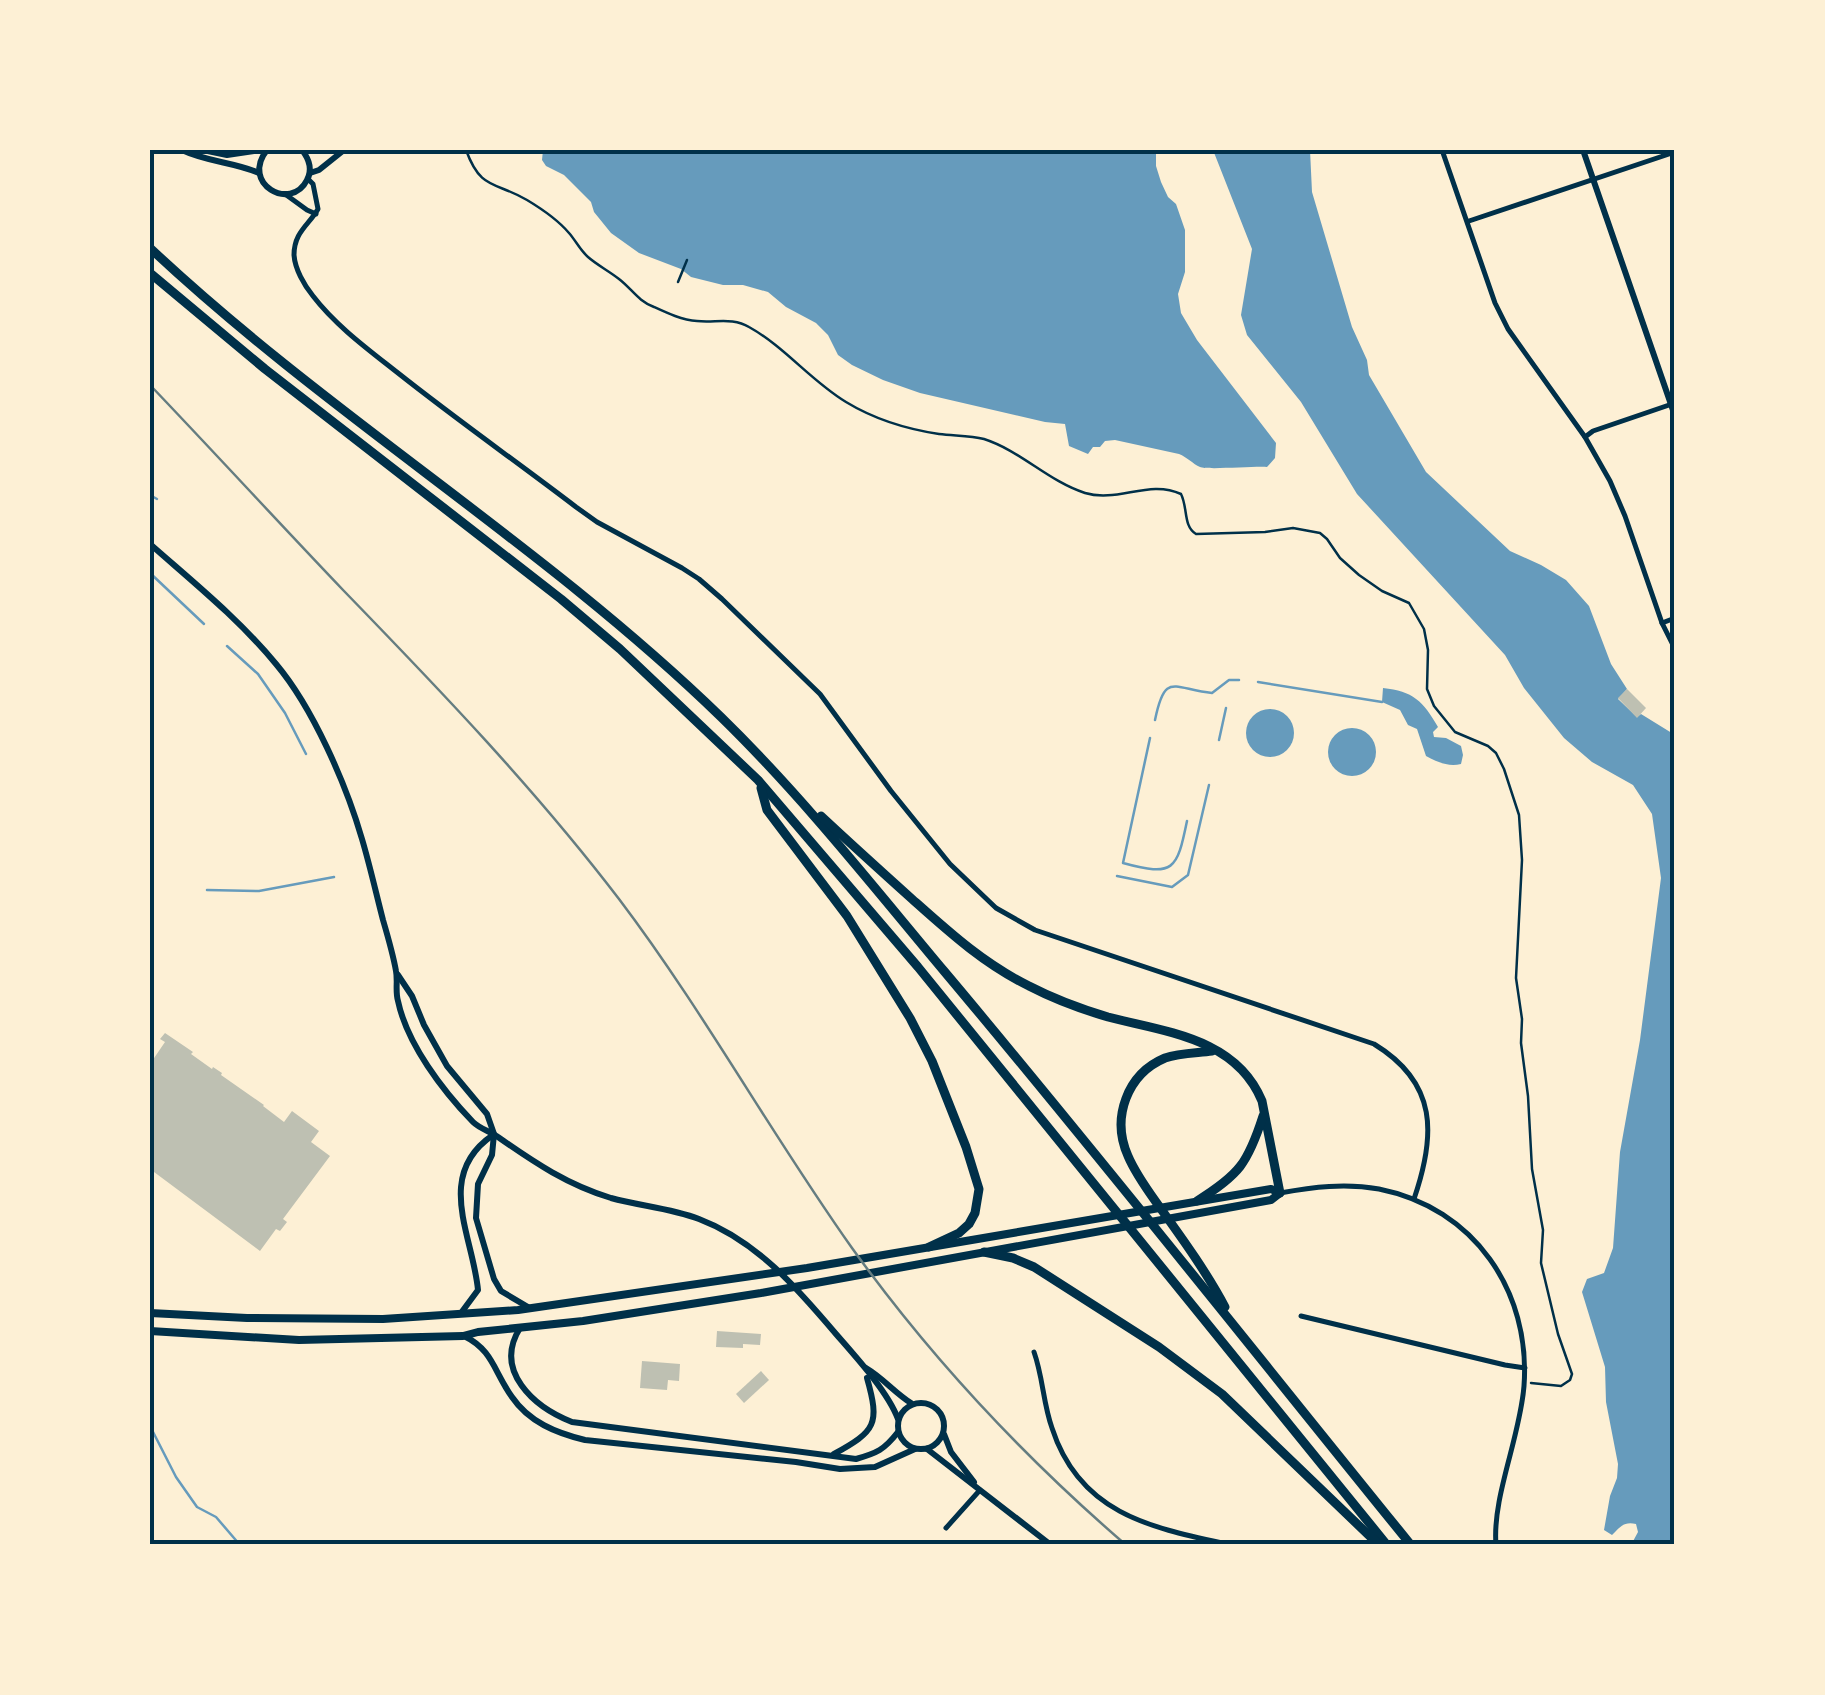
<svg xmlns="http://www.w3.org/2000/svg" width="1825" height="1695" viewBox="0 0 1825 1695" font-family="'Exo 2',sans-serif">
<rect width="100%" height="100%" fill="#fdf0d5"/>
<g fill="#669bbc">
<path d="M543 150H1156V166L1161 182 1168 197 1176 204 1185 230V272L1178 294 1181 313 1197 340 1276 443 1275 458 1267 467C1255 466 1207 470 1200 467 1193 464 1187 457 1179 454L1115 440 1105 441 1100 447H1093L1088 454 1069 446 1065 424 1045 422 920 393 883 380 852 365 838 355 828 335 816 323 786 307 768 292 743 285H723L691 277 681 269 639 253 611 233 594 212 591 202 564 175 546 166 542 160Z"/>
<path d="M1213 150H1310L1312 192 1352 327 1367 360 1369 375 1426 472 1510 551 1541 565 1566 580 1589 606 1611 664 1627 689 1618 699 1637 717 1641 714 1675 735V1545H1631L1638 1532 1636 1524C1624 1521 1620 1527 1612 1535L1604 1530 1610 1496 1617 1478 1618 1464 1606 1402 1605 1367 1582 1292 1587 1279 1604 1273 1613 1248 1620 1152 1640 1040 1661 878 1652 814 1633 785 1592 762 1564 738 1524 688 1505 655 1357 494 1301 402 1247 335 1241 315 1252 249Z"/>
<path d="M1383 688C1413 691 1423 701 1438 727L1433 732 1434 737 1446 738 1461 746 1463 755 1461 764C1448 767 1437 762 1426 756L1417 729 1408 725 1400 710 1382 702Z"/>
<circle cx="1270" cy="733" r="24"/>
<circle cx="1352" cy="752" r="24"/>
</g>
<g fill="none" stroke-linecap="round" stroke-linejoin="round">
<g stroke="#669bbc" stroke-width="2.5">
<polyline points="150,495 157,499"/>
<polyline points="150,573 204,624"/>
<polyline points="227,646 258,674 285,713 306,754"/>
<polyline points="1258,682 1382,702"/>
<path d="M1155 720C1165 671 1173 689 1212 693L1229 680H1239"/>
<path d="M1150 738 1123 863C1174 877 1177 870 1187 821"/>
<polyline points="1219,740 1226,708"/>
<polyline points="1117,876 1172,887 1188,875 1209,785"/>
<polyline points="207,890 259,891 334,877"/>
<polyline points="150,1426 176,1477 197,1507 216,1517 240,1545"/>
</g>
</g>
<g fill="#bec0b2">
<polygon points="1627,689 1646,708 1637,718 1618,698"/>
<polygon points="165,1033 193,1052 191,1054 212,1069 213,1067 222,1073 221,1075 264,1105 263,1106 284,1122 292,1111 319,1131 311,1142 330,1156 283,1219 287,1222 280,1231 276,1229 260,1251 150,1169 150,1064 165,1042 160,1039"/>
<polygon points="717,1331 761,1334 760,1345 743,1344 743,1348 716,1347"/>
<polygon points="642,1361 680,1364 679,1381 668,1380 667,1390 640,1388"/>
<polygon points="761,1371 769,1380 744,1403 736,1394"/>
</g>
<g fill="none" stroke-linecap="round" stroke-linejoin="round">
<g stroke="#003049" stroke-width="2.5">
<path d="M466 150C481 191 495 181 527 200 542 209 558 220 569 233 576 241 580 250 588 257 597 265 609 271 619 279 632 289 638 301 654 307 667 313 682 320 697 321 715 323 733 317 749 327 785 347 811 381 846 402 874 419 906 429 939 434 954 436 970 435 984 439 1021 451 1048 481 1085 493 1118 503 1149 479 1181 494 1188 508 1183 526 1196 534L1265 532 1293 528 1320 533 1327 539 1340 558 1359 575 1382 591 1409 603 1424 629 1428 650 1427 689 1434 706 1455 732 1488 746 1496 753 1504 769 1519 815 1522 860 1516 978 1522 1019 1521 1043 1528 1096 1532 1169 1543 1230 1541 1263 1558 1334 1572 1374 1570 1380 1561 1386 1531 1383"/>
<polyline points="678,282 687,260"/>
</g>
<g stroke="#003049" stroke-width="5">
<polyline points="1442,150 1495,303 1508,329 1585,437 1610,481 1625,516 1662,623 1675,649"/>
<path d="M308 179 313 184 318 209C309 225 294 232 294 255 295 269 304 285 313 296 336 326 369 350 398 373 456 419 517 462 576 507L597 522 682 568 699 579 722 599 820 694 891 791 950 864 996 908 1035 930 1374 1044C1438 1083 1436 1135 1414 1199"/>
<polyline points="285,194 307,210 316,214"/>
<polyline points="1469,221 1675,152"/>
<polyline points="1585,437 1593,431 1675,403"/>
<polyline points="1662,623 1675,618"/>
<path d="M1280 1193C1313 1187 1345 1183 1379 1189 1474 1208 1531 1291 1524 1386 1520 1438 1492 1497 1496 1545"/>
<polyline points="1301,1316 1505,1365 1525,1368"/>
<path d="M1034 1352C1043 1377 1043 1403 1052 1428 1080 1515 1153 1528 1231 1545"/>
<polyline points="946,1528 980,1490"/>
</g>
<g stroke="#003049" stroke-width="6">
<path d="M182 150C207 162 234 162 259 173"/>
<polyline points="203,150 227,155 260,150"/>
<path d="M267 150C240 184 291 212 307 180 313 169 309 159 302 150"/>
<polyline points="310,173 319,170 344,150"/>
</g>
<g stroke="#003049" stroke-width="6">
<polyline points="1583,150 1675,416"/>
<path d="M150 544C193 582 239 619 276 664 313 708 346 784 362 839 370 866 376 893 383 920 388 937 393 954 396 971 398 981 395 991 398 1001 407 1044 443 1091 473 1122 480 1129 490 1131 498 1137 535 1163 568 1185 611 1198 640 1206 671 1208 699 1219 757 1241 797 1288 836 1334 856 1357 888 1392 898 1419"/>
<polyline points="398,975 412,996 424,1025 447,1066 487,1114 494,1134 492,1155 478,1184 476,1218 494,1279 501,1291 528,1307"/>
<path d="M461 1313 478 1290C473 1236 434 1175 493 1135"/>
<path d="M520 1328C493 1371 534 1407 572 1422L856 1459C877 1453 884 1450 898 1432"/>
<path d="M464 1336C493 1350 494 1372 512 1397 529 1422 556 1433 585 1440L796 1462 840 1469 875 1467 915 1449"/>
<path d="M866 1368C883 1378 895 1393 911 1403"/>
<circle cx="921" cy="1426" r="23"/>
<polyline points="944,1434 951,1452 974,1482"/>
<polyline points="927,1449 1051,1545"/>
<path d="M834 1454C876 1431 880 1424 867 1378"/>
</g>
<g stroke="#003049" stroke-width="8">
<polyline points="150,1313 247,1318 383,1319 518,1310 807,1268 1271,1189 1280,1193"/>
<polyline points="150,1331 299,1340 463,1336 478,1332 583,1321 761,1293 1271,1200 1280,1193"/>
</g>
<g stroke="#003049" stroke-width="9">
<path d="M150 248C330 417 544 545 721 717 802 796 872 885 944 971 1103 1160 1256 1354 1411 1545"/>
<polyline points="150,273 265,369 561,599 620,649 758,780 918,967 1387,1545"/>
<polyline points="761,788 767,810 847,916 910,1018 932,1061 966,1147 979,1189 975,1213 969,1224 959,1233 929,1247"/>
<path d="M821 816C851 844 882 872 912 899 949 932 984 964 1029 986 1054 999 1081 1009 1108 1017 1166 1032 1236 1038 1262 1101L1280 1193"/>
<path d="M1212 1051C1197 1053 1179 1053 1165 1058 1127 1074 1111 1118 1128 1156 1136 1175 1149 1192 1161 1209 1184 1241 1207 1273 1225 1307"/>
<path d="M1197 1201C1239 1175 1248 1163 1263 1116"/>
<polyline points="984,1252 1013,1258 1034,1267 1159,1347 1222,1394 1379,1545"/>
</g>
<path stroke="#657d81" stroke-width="2.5" d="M150 385C215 453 279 523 344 591 440 690 535 789 619 899 703 1010 771 1134 852 1248 931 1358 1024 1457 1126 1545"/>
</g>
<rect width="1825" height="1695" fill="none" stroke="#fdf0d5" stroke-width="305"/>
<rect x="152" y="152" width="1520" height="1390" fill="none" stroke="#003049" stroke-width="4"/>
</svg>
